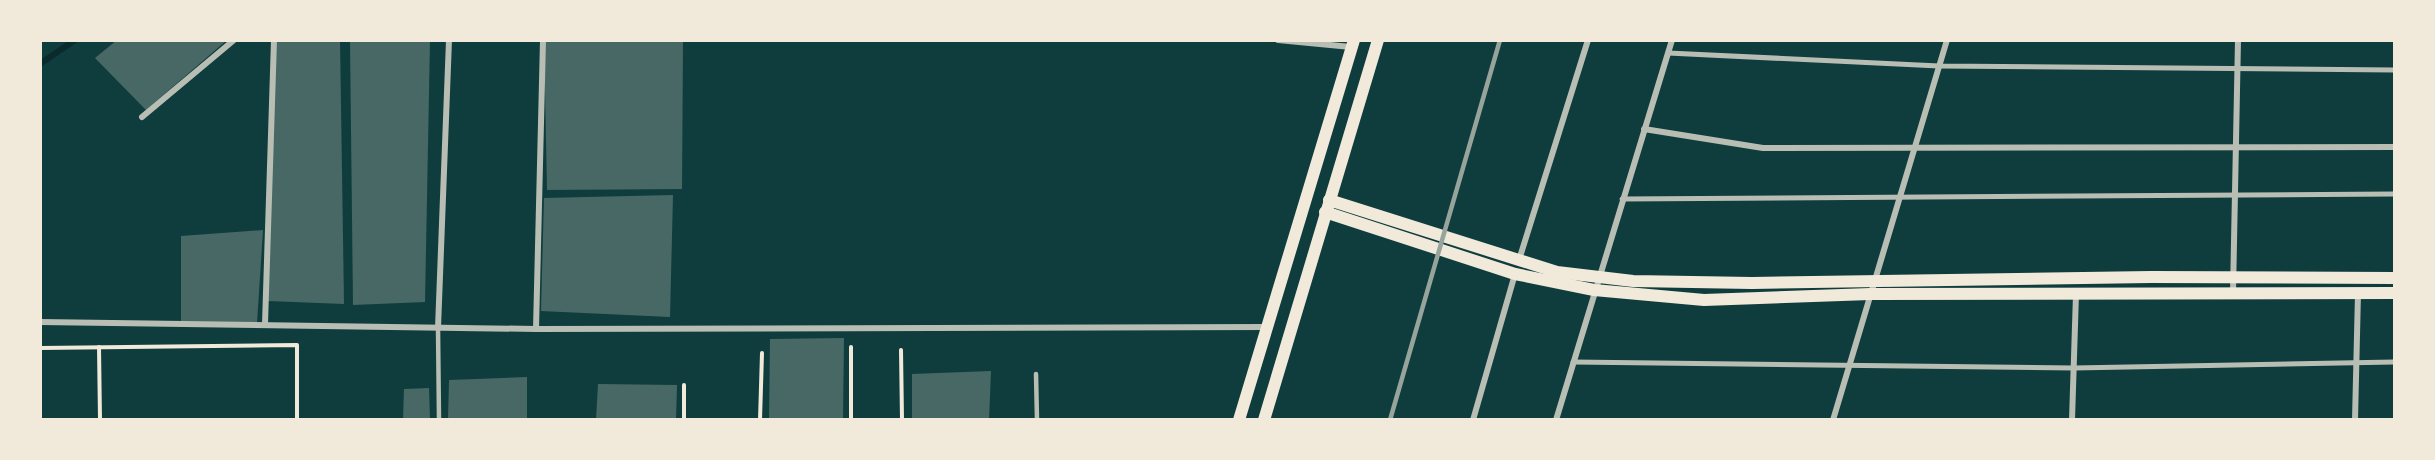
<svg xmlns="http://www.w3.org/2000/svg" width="2435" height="460" viewBox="0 0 2435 460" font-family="'Exo 2',sans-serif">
<rect width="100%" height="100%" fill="#0f3d3e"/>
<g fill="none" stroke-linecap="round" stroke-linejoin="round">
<polyline stroke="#0a2a2b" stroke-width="6" points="40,64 75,40"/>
</g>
<g fill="#486865">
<polygon points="117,40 227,40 146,110 95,58"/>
<polygon points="274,40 340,40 344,304 268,301"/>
<polygon points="350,40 430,40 425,302 353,305"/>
<polygon points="544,40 683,40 682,189 547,190"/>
<polygon points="673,195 670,317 541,311 544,198"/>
<polygon points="263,230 257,323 181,322 181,236"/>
<polygon points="844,338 843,420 769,420 770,339"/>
<polygon points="991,371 989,420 912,420 912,374"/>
<polygon points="527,377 527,420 448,420 449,380"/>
<polygon points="598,384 677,385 676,420 596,420"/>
<polygon points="429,388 430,420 403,420 404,389"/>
</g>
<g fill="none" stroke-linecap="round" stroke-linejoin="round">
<g stroke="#f1e9da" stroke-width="4">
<polyline points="99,347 100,420"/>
<polyline points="40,348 297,345 297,420"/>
<polyline points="901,350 902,420"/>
<polyline points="684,420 684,385"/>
<polyline points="760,420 762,353"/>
<polyline points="851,420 851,347"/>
</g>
<g stroke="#b8beb3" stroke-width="4.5">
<polyline points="438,328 439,420"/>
<polyline points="1036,374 1037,420"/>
</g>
<g stroke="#b8beb3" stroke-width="5">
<polyline points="1668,53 1939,66 2394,70"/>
<polyline points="1622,199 2394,194"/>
<polyline points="1573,362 2074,368 2394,362"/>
</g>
<g stroke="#b8beb3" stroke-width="6">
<polyline points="1278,40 1351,47"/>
<polyline points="142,117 234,40"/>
<polyline points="1644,129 1763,148 2394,147"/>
<polyline points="1519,260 1588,40"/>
<polyline points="2233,293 2238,40"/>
<polyline points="40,322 536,329 1266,327"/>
<polyline points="265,324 274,40"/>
<polyline points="438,328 449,40"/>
<polyline points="536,329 543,40"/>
<polyline points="1473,420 1515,274"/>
<polyline points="1556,420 1672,40"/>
<polyline points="1833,420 1947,40"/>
<polyline points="2072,420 2076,294"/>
<polyline points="2355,420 2358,293"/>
</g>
<g stroke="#f1e9da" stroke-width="12">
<polyline points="1329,200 1557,272 1633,281 1752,283 2151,277 2394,278"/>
<polyline points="1325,212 1515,274 1594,290 1704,300 1870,294 2394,293"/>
<polyline points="1239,420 1354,40"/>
<polyline points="1264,420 1378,40"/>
</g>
<polyline stroke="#97a49c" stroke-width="4.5" points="1390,420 1500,40"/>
</g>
<rect width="2435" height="460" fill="none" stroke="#f1e9da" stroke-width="84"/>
</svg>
